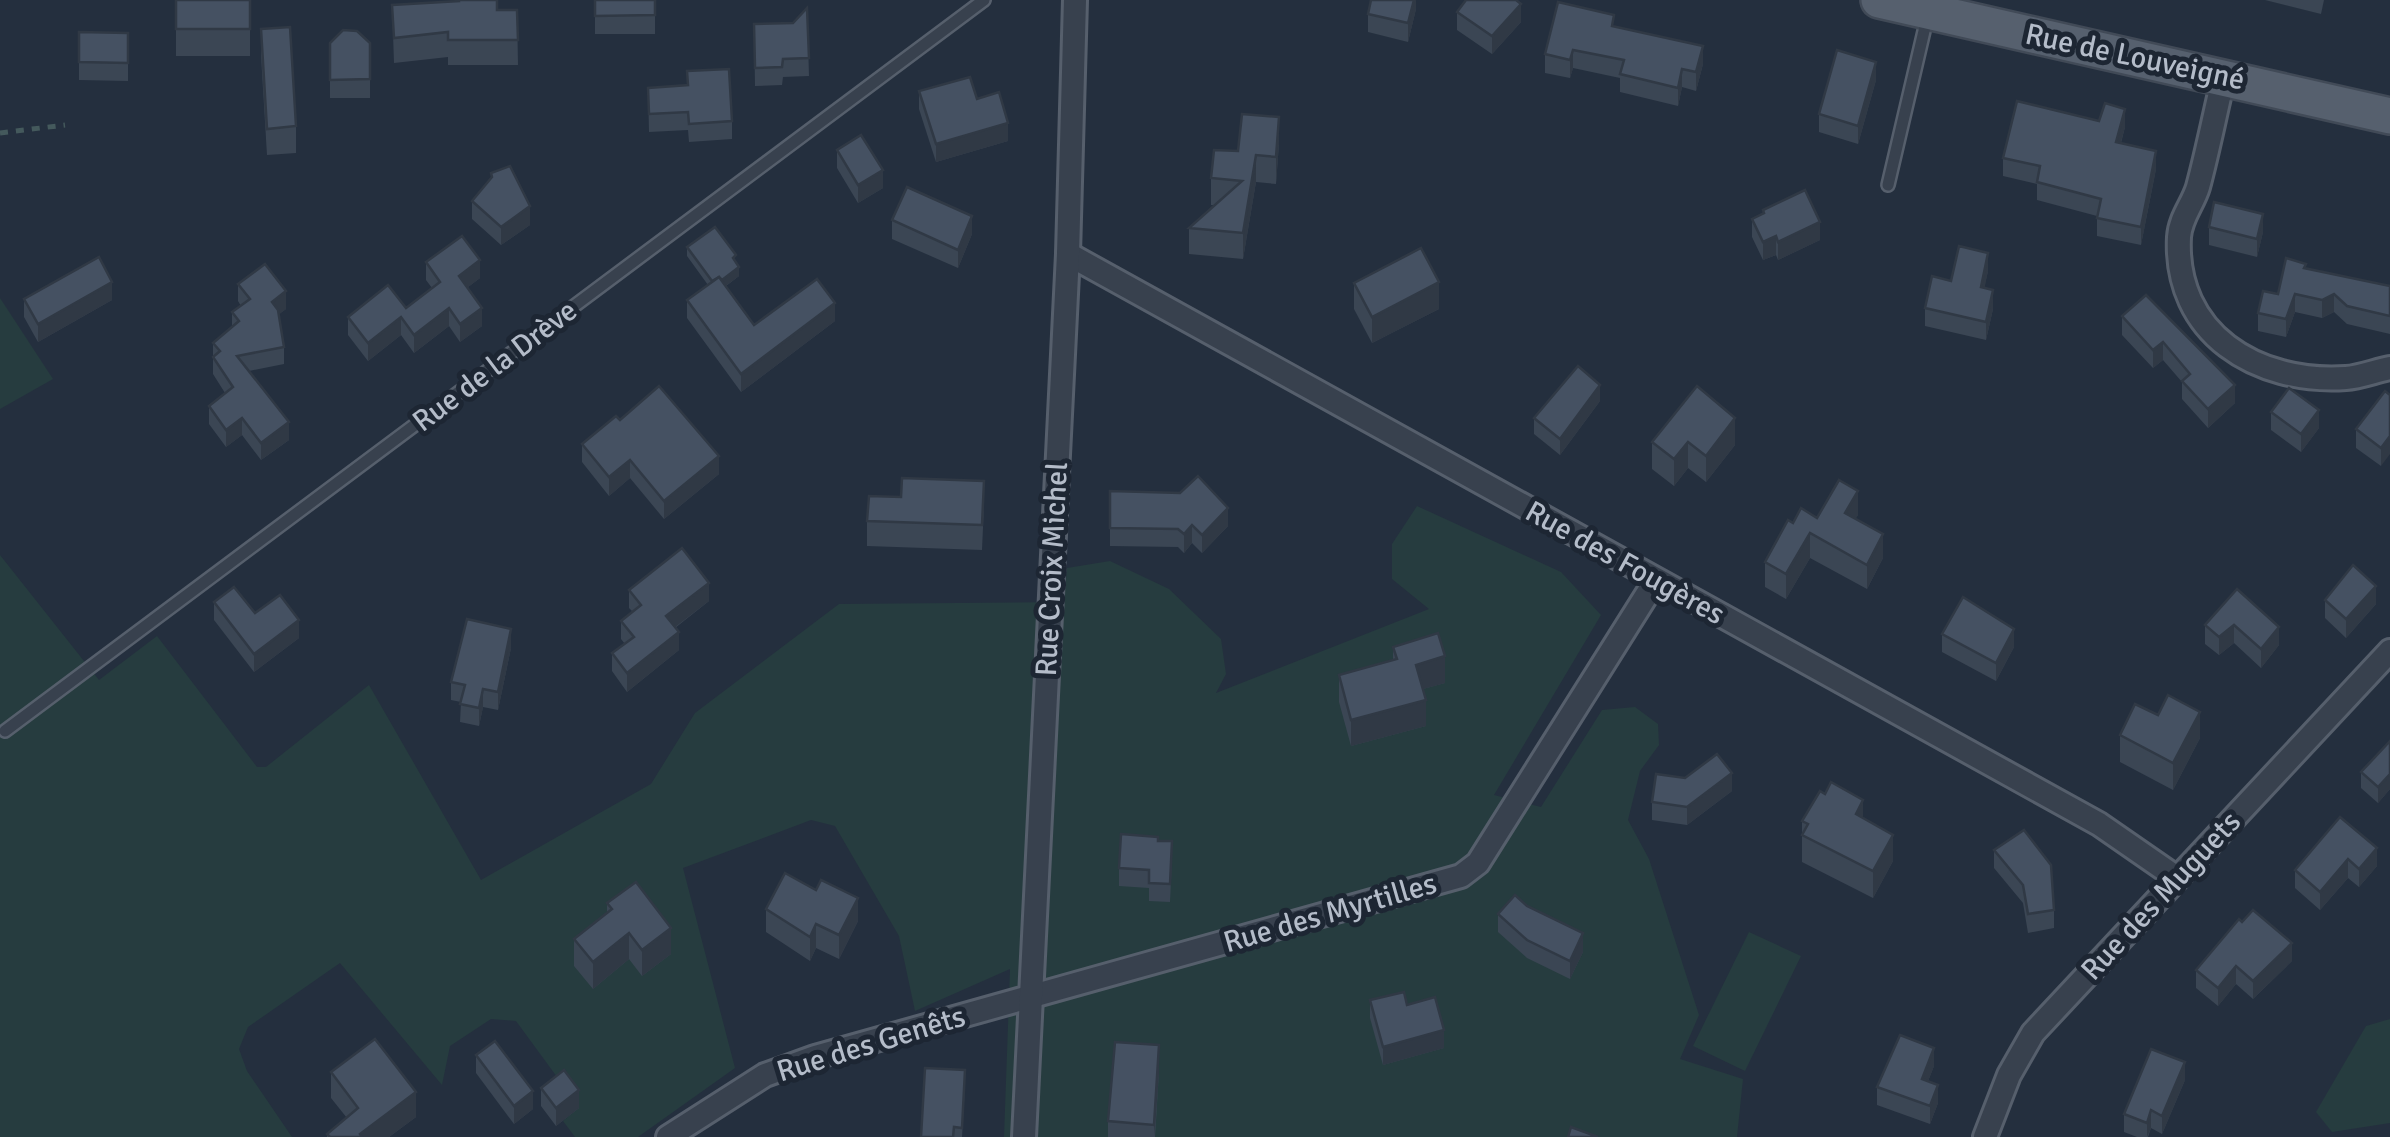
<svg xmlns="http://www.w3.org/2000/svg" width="2390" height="1137" viewBox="0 0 2390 1137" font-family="Signika,sans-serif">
<rect width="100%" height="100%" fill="#242f3e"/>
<g fill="#263c3f">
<polygon points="0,298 53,379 0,409"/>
<polygon points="1417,506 1561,572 1601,615 1494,795 1541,807 1602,710 1635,707 1658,724 1659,745 1640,771 1628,820 1649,859 1699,1015 1680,1059 1743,1079 1737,1137 1004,1137 1010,969 915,1011 899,936 835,826 811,820 683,868 735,1068 638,1137 575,1137 563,1121 579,1107 516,1021 491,1019 450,1046 442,1085 340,963 248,1027 239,1049 247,1071 292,1137 0,1137 0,555 99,680 157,636 257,767 266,767 369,685 481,880 651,784 695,713 839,604 1064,602 1067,568 1110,561 1169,589 1221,639 1226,674 1216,693 1429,609 1392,579 1392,544"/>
<polygon points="1749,932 1801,956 1745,1071 1693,1046"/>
<polygon points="2390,1019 2390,1123 2332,1132 2316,1112 2366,1026"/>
</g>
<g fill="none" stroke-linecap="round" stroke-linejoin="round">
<g stroke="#565f6c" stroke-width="16">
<g id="service">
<polyline points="1888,185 1928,14"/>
<polyline points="5,731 984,0"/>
</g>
</g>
<g stroke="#565f6c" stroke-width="28">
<g id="minor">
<path d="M2224 76C2215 113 2208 150 2198 187 2193 204 2180 218 2179 237 2174 334 2257 384 2346 378 2360 377 2375 371 2390 368"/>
<polyline points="1068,254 2099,824 2177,878"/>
<polyline points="668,1137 765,1075 815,1057 1461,876 1478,863 1656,580"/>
<polyline points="1024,1137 1068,254 1075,0"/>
<polyline points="1985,1137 2009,1075 2033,1033 2390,651"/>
</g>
</g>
<g stroke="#414a57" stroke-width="40">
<polyline id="primary" points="1879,0 2390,116"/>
</g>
<polyline stroke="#44595c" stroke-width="5" stroke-dasharray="8 8" stroke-linecap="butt" points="0,133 65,125"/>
<use href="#service" stroke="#38414e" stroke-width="11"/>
<use href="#minor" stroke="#38414e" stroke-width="22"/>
<use href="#primary" stroke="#56606e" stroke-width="35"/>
</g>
<g fill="#3b4654">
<rect x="176" y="0" width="74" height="56"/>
<rect x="595" y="0" width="60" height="34"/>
<polygon points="1416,0 1416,9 1408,42 1368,32 1368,14"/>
<polygon points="2265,0 2324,0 2321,14"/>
<polygon points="392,5 517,10 518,65 448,65 448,57 394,63"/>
<polygon points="807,8 809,76 783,77 782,85 755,86 754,24 793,23"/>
<polygon points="1457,12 1521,22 1492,54 1457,30"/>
<polygon points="1614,27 1703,64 1696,91 1682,87 1678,106 1620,92 1620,78 1573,68 1570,78 1545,73 1545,54"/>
<polygon points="261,29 296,126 296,153 267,155 261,56"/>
<polygon points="128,33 128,81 79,80 79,62"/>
<rect x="330" y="43" width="40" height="55"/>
<polygon points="1876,80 1858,144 1819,132 1819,114"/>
<polygon points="648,88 732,121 732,139 689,142 688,130 649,132"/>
<polygon points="919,91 1008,141 936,162 919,109"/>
<polygon points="2125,127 2121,143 2156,169 2141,245 2097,236 2097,216 2037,200 2037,184 2003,176 2003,158"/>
<polygon points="1279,143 1276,184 1256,182 1243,259 1189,254 1189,228 1214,205 1211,205 1211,178"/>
<polygon points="837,150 883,188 858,203 837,168"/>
<polygon points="491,173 530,225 501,245 472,219 472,201 491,179"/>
<polygon points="1763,210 1820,240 1778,260 1776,255 1763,260 1752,237 1752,219 1763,214"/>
<polygon points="892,220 972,234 958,268 892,239"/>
<polygon points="2209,227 2263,232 2257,257 2209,245"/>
<polygon points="687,247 736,262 739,276 726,286 754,325 835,321 741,392 687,318 687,300 708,285 687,256"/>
<polygon points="426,262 480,278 468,287 482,326 460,342 449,326 414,353 401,335 368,361 348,335 348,317 406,308 432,288 426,280"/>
<polygon points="2306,269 2390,286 2390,334 2347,324 2334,312 2322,318 2295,312 2286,337 2258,331 2258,313"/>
<polygon points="1988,271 1984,288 1993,309 1986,340 1925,326 1925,308 1951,281"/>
<polygon points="1354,283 1439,309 1372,343 1354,309"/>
<polygon points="238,284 286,309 279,314 284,347 284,364 249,371 289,440 261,460 242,435 226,447 209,424 209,406 225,393 213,374 213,343 232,327 232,312 241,306 238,301"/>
<polygon points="2146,295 2235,403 2208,428 2182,399 2182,382 2163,360 2153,368 2122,335 2122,316"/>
<polygon points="24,299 112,300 38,342 24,317"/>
<polygon points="1697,386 1735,445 1706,482 1688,468 1674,486 1652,469 1652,442"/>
<polygon points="2390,395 2381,466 2356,448 2356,429"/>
<polygon points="1600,401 1560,455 1534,434 1534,418"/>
<polygon points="2271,412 2319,428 2301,452 2271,430"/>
<polygon points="620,420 719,474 664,519 630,478 609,496 582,462 582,444"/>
<polygon points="1110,491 1228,526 1202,553 1192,543 1184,553 1178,547 1110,546"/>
<polygon points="901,497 984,505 982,550 867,546 867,521"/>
<polygon points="1858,515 1855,519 1883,558 1867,589 1810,558 1786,599 1765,587 1765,562 1817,518"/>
<polygon points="2237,589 2279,645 2261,668 2234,643 2219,655 2205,644 2205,625"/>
<polygon points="629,590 709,601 675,628 679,650 627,692 612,671 612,653 625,644 621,639 621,621 633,612 629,608"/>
<polygon points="2325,600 2376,604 2346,638 2325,618"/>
<polygon points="214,602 255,613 299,638 254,672 214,620"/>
<polygon points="1942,634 2014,647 1996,681 1942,652"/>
<polygon points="1393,647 1445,683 1423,689 1426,726 1351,746 1339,702 1339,675 1393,660"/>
<polygon points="511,648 498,710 483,707 479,726 460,722 461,702 451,700 451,682"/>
<polygon points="2158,715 2200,738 2173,790 2120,762 2120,735"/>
<polygon points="2390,741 2390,789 2378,803 2361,788 2361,772"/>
<polygon points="1732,791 1687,825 1652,820 1652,802"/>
<polygon points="2340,817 2377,866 2359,887 2348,878 2320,910 2295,888 2295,870"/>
<polygon points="1863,818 1893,861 1873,898 1802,862 1802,821"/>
<polygon points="1994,850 2054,910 2054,928 2028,933 2023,903 1994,868"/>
<polygon points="1172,859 1170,902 1149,901 1149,888 1119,886 1119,868"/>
<polygon points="607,903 671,954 642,976 629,959 593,989 574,966 574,939 607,913"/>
<polygon points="766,909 858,921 839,959 816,948 810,961 766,932"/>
<polygon points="1498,914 1583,952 1570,979 1527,958 1498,932"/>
<polygon points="2292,961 2253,999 2236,984 2218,1006 2196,988 2196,970"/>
<polygon points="1370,1000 1407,1005 1444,1048 1383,1065 1370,1018"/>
<polygon points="476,1055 533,1109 514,1124 476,1073"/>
<polygon points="1934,1066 1928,1081 1938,1103 1930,1124 1877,1105 1877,1087"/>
<polygon points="331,1072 416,1117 389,1137 327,1137 327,1134 347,1118 331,1098"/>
<polygon points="1159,1072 1155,1137 1108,1137 1108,1121"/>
<polygon points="2185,1080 2162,1134 2151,1128 2148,1137 2137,1137 2124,1132 2124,1114"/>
<polygon points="965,1086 962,1137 921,1137"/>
<polygon points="541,1088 579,1108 556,1126 541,1106"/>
</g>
<g fill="#303945">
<polygon points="1414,0 1416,0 1416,9 1408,42 1408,23"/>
<polygon points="1521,4 1521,22 1492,54 1492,36"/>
<polygon points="1703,46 1703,64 1696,91 1696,72"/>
<polygon points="1573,50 1573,68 1570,78 1570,60"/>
<polygon points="1876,62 1876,80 1858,144 1858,126"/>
<polygon points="1682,69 1682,87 1678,106 1678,88"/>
<polygon points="2125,109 2125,127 2116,160 2116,142"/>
<polygon points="1279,117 1279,143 1276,184 1276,157"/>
<polygon points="1008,123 1008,141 936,162 936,144"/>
<polygon points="2156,151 2156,169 2141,245 2141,227"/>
<polygon points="1256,155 1256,182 1243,259 1243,233"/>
<polygon points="883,170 883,188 858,203 858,185"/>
<polygon points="530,206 530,225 501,245 501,227"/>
<polygon points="2263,214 2263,232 2257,257 2257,239"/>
<polygon points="972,216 972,234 958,268 958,250"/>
<polygon points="1820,222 1820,240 1778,260 1778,242"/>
<polygon points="1776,236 1776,255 1763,260 1763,242"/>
<polygon points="1988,253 1988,271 1981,306 1981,287"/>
<polygon points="480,260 480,278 459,294 459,276"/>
<polygon points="739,267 739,276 715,294 715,285"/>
<polygon points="112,282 112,300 38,342 38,324"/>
<polygon points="1439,282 1439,309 1372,343 1372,317"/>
<polygon points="1993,290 1993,309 1986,340 1986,322"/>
<polygon points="286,291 286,309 272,320 272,302"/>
<polygon points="2295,294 2295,312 2286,337 2286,319"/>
<polygon points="2334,294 2334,312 2322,318 2322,300"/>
<polygon points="835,303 835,321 741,392 741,374"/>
<polygon points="449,308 449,326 414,353 414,335"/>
<polygon points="482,308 482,326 460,342 460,324"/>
<polygon points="401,317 401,335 368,361 368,343"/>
<polygon points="2163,342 2163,360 2153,368 2153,350"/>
<polygon points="1600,385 1600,401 1560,455 1560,439"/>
<polygon points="2235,385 2235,403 2208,428 2208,409"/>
<polygon points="2319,410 2319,428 2301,452 2301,434"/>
<polygon points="242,418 242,435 226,447 226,430"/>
<polygon points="1735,418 1735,445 1706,482 1706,456"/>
<polygon points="289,422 289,440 261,460 261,443"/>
<polygon points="2390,436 2390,454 2381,466 2381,448"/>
<polygon points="1688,442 1688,468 1674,486 1674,459"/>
<polygon points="719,456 719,474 664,519 664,501"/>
<polygon points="630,460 630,478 609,496 609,477"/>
<polygon points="1858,491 1858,515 1845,537 1845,513"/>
<polygon points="1228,508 1228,526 1202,553 1202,535"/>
<polygon points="1192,525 1192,543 1184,553 1184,534"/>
<polygon points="1810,533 1810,558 1786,599 1786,574"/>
<polygon points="1883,534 1883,558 1867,589 1867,565"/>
<polygon points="709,583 709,601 666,634 666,616"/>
<polygon points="2376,586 2376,604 2346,638 2346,619"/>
<polygon points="299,620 299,638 254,672 254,654"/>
<polygon points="2234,625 2234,643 2219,655 2219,637"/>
<polygon points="2279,627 2279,645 2261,668 2261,649"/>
<polygon points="511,629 511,648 498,710 498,692"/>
<polygon points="2014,629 2014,647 1996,681 1996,663"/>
<polygon points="679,632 679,650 627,692 627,673"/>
<polygon points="1445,656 1445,683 1416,691 1416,665"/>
<polygon points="483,689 483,707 479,726 479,708"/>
<polygon points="1426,700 1426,726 1351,746 1351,720"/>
<polygon points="2200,712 2200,738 2173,790 2173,763"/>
<polygon points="1732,773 1732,791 1687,825 1687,807"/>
<polygon points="2390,774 2390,789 2378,803 2378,787"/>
<polygon points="1863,800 1863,827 1856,814"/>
<polygon points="1893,835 1893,861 1873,898 1873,871"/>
<polygon points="2377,848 2377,866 2359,887 2359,869"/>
<polygon points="2348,859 2348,878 2320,910 2320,892"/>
<polygon points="858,898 858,921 839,959 839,935"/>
<polygon points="816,924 816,948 810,961 810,937"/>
<polygon points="671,928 671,954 642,976 642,950"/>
<polygon points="629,933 629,959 593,989 593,962"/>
<polygon points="1583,933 1583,952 1570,979 1570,961"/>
<polygon points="2292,943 2292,961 2253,999 2253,981"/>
<polygon points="2236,966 2236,984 2218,1006 2218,988"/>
<polygon points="1444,1030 1444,1048 1383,1065 1383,1047"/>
<polygon points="1159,1045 1159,1072 1154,1137 1154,1125"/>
<polygon points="1934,1048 1934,1066 1922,1097 1922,1079"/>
<polygon points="2185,1062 2185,1080 2162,1134 2162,1116"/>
<polygon points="1938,1085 1938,1103 1930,1124 1930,1106"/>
<polygon points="579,1090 579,1108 556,1126 556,1108"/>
<polygon points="533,1091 533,1109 514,1124 514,1106"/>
<polygon points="416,1092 416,1117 389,1137 360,1137 360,1134"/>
<polygon points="2151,1110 2151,1128 2147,1137 2147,1123"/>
</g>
<g fill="#455162" stroke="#303945" stroke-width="2.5">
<rect x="176" y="0" width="74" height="29"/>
<polygon points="459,0 497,0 497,10 517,10 518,40 448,40 448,32 394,38 392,5 459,1"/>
<polygon points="595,0 655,0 655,15 595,16"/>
<polygon points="1371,0 1414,0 1408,23 1368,14"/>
<polygon points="1466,0 1516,0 1521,4 1492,36 1457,12"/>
<polygon points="1558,2 1614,15 1612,26 1703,46 1696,72 1682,69 1678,88 1620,74 1624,60 1573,50 1570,60 1545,54"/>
<polygon points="807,8 809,58 783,59 782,67 755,68 754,24 793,23"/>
<polygon points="290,27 296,126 267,129 261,29"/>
<polygon points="343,30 357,31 370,43 370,79 330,80 330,43"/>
<polygon points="79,32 128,33 128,63 79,62"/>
<polygon points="1837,50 1876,62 1858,126 1819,114"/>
<polygon points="729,69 732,121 689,124 688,112 649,114 648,88 688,85 687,71"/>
<polygon points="970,77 977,99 999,92 1008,123 936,144 919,91"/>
<polygon points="2017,101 2099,121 2105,103 2125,109 2116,142 2156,151 2141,227 2097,218 2101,199 2037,182 2040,166 2003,158"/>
<polygon points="1242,114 1279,117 1276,157 1256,155 1243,233 1189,228 1242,181 1211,178 1214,150 1238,151"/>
<polygon points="861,135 883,170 858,185 837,150"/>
<polygon points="510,166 530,206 501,227 472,201 492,177 491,173"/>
<polygon points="907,187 972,216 958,250 892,220"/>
<polygon points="1805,190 1820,222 1778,242 1776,236 1763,242 1752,219 1764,213 1763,210"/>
<polygon points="2214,202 2263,214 2257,239 2209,227"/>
<polygon points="715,227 736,255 733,258 739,267 722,280 719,277 712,281 687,247"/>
<polygon points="462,236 480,260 459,276 482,308 460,324 449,308 414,335 401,317 368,343 348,317 388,285 406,308 440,282 426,262"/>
<polygon points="1959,246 1988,253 1981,287 1993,290 1986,322 1925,308 1932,276 1951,281"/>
<polygon points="1421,248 1439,282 1372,317 1354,283"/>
<polygon points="99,257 112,282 38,324 24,299"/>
<polygon points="2286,258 2306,264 2304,268 2390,286 2390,316 2347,306 2334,294 2322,300 2295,294 2286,319 2258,313 2263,291 2278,294"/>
<polygon points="265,264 286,291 272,302 278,310 284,347 237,356 289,422 261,443 242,418 226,430 209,406 233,387 213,357 220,351 213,343 239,321 232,312 250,299 238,284"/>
<polygon points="719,277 754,325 817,279 835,303 741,374 687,300"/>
<polygon points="2146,295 2235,385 2208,409 2182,381 2190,374 2163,342 2153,350 2122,316"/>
<polygon points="1578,366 1600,385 1560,439 1534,418"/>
<polygon points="659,386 719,456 664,501 630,460 609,477 582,444 616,416 620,420"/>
<polygon points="1697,386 1735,418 1706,456 1688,442 1674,459 1652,442"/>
<polygon points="2289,388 2319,410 2301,434 2271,412"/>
<polygon points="2385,391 2390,395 2390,436 2381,448 2356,429"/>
<polygon points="1198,476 1228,508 1202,535 1192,525 1184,534 1178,529 1110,528 1110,491 1180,493"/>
<polygon points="902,478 984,481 982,525 867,521 869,496 901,497"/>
<polygon points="1839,480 1858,491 1845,513 1883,534 1867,565 1810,533 1786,574 1765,562 1788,520 1793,523 1801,508 1817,518"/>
<polygon points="682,548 709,583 666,616 679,632 627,673 612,653 634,637 621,621 641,605 629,590"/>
<polygon points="2353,565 2376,586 2346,619 2325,600"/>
<polygon points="234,587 255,613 280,595 299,620 254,654 214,602"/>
<polygon points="2237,589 2279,627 2261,649 2234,625 2219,637 2205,625"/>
<polygon points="1963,597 2014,629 1996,663 1942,634"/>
<polygon points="467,619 511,629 498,692 483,689 479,708 460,704 465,685 451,682"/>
<polygon points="1438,633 1445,656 1416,665 1426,700 1351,720 1339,675 1397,659 1393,647"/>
<polygon points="2168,695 2200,712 2173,763 2120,735 2135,704 2158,715"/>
<polygon points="2390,741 2390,774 2378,787 2361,772"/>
<polygon points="1717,754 1732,773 1687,807 1652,802 1656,774 1685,778"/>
<polygon points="1831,782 1863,800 1856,814 1893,835 1873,871 1802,835 1808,824 1802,821 1820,791 1825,794"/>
<polygon points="2340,817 2377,848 2359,869 2348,859 2320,892 2295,870"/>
<polygon points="2024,830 2051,865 2054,910 2028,914 2023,885 1994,850"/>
<polygon points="1121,834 1158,837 1158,841 1172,841 1170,884 1149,883 1149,870 1119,868"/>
<polygon points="785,873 816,890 821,880 858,898 839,935 816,924 810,937 766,909"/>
<polygon points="636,882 671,928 642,950 629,933 593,962 574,939 612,909 607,903"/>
<polygon points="1515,895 1527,906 1583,933 1570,961 1527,940 1498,914"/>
<polygon points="2253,910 2292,943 2253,981 2236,966 2218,988 2196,970 2239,919 2242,922"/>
<polygon points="1404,992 1407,1005 1435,997 1444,1030 1383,1047 1370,1000"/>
<polygon points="1900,1035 1934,1048 1922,1079 1938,1085 1930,1106 1877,1087"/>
<polygon points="375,1039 416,1092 360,1134 362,1137 330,1137 327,1134 358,1108 331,1072"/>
<polygon points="495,1041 533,1091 514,1106 476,1055"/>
<polygon points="1115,1042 1159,1045 1154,1125 1108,1121"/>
<polygon points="2151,1049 2185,1062 2162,1116 2151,1110 2147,1123 2124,1114"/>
<polygon points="925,1068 965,1070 962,1128 954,1127 953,1137 921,1137"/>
<polygon points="564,1070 579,1090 556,1108 541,1088"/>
<polygon points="1571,1127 1598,1137 1568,1137"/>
</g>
<g text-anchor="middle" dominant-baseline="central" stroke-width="10" stroke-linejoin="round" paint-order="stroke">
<g font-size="30" fill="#b4bcc9" stroke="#1d2633">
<text transform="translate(2135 57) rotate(12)">Rue de Louveigné</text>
<text transform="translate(495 366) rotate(-37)">Rue de la Drève</text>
<text transform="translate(1625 563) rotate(29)">Rue des Fougères</text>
<text transform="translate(1052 569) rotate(-87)">Rue Croix Michel</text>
<text transform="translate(2161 896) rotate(-47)">Rue des Muguets</text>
<text transform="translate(1330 913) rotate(-16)">Rue des Myrtilles</text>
<text transform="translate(871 1044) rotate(-17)">Rue des Genêts</text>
</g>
</g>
</svg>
